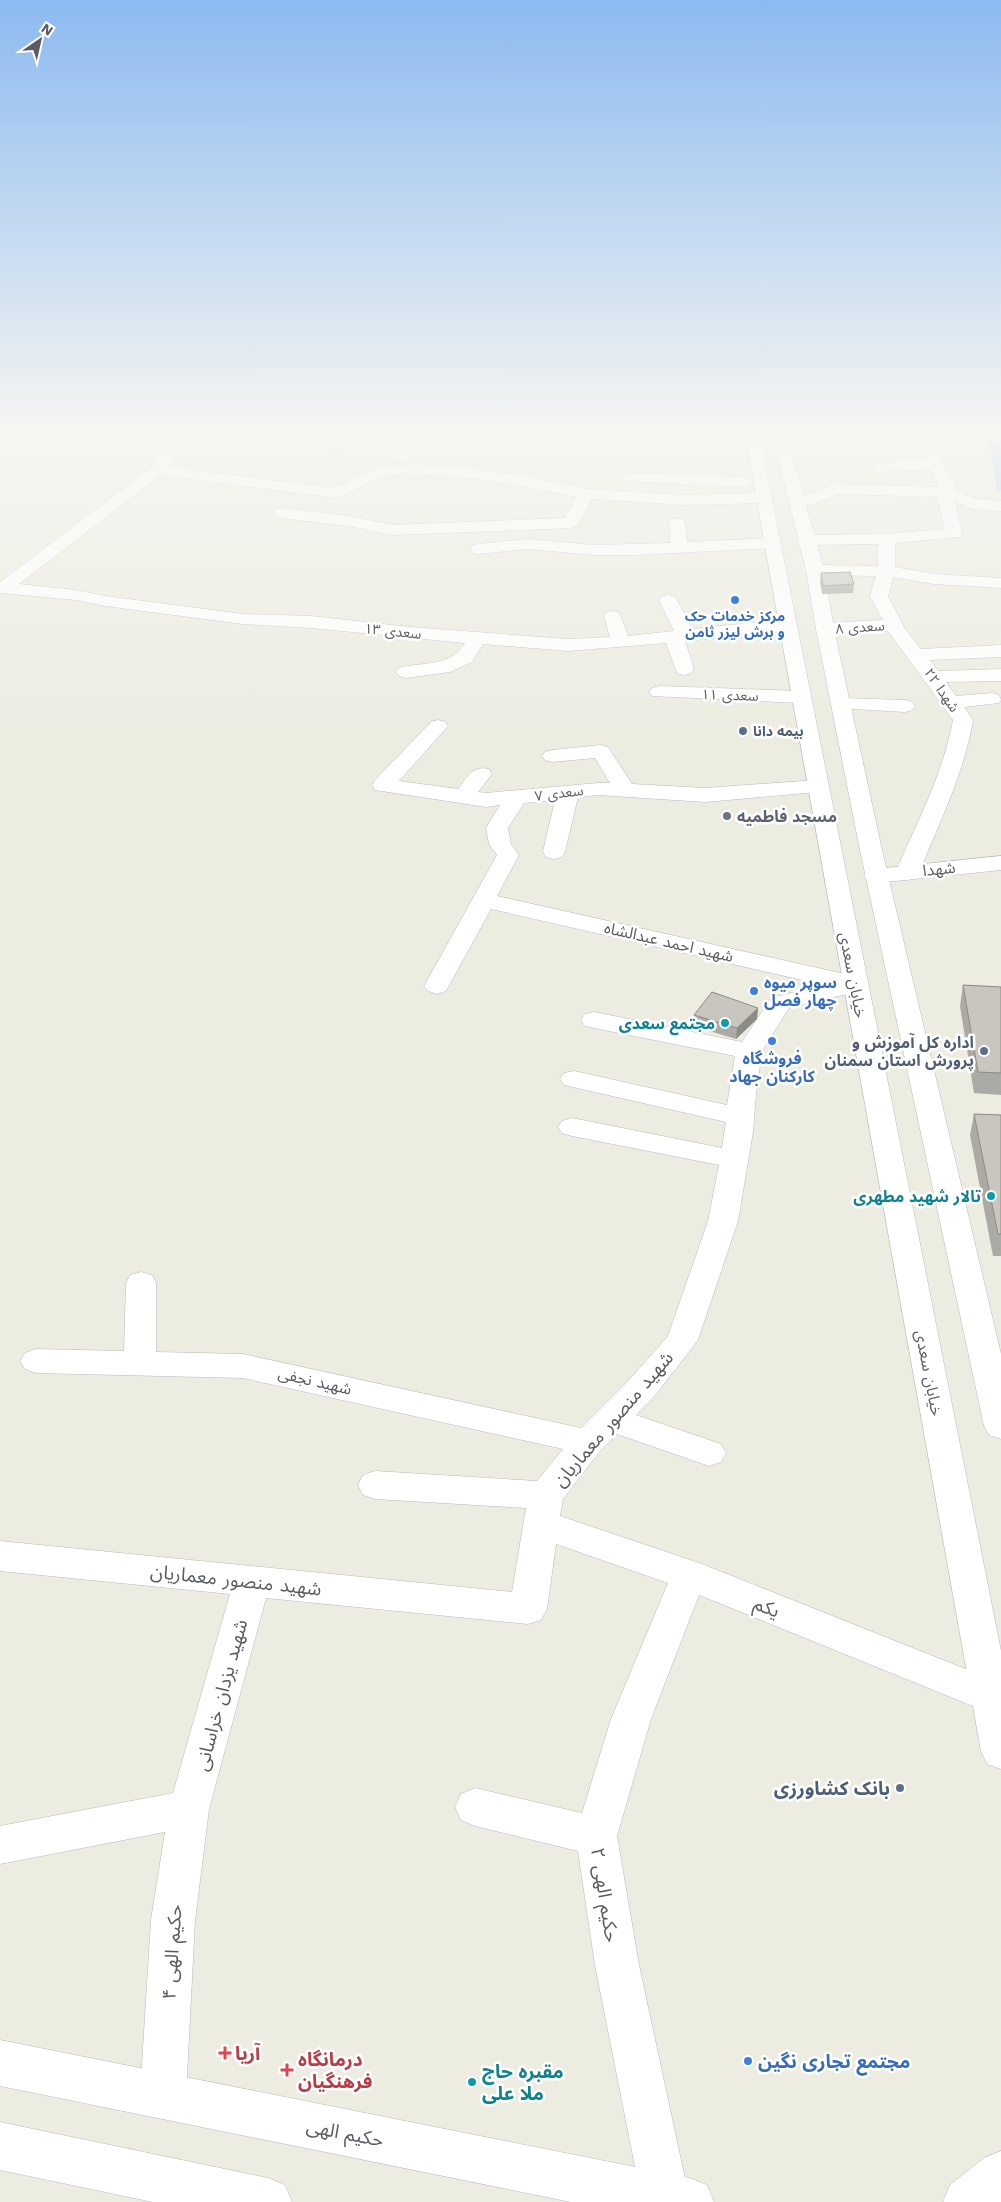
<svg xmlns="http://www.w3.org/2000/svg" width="1001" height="2202" viewBox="0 0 1001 2202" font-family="'Work Sans','Noto Sans Arabic',sans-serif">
<rect width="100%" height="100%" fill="#ecece1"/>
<polygon fill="#a2c3fb" points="989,441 1001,441 1001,491 997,491"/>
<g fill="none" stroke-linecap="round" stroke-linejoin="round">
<g stroke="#b9bac0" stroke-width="1">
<g id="minor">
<polygon points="0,434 9,434 7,437 0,438"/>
<path d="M181 434H196L173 456 168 467 334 488 345 484 357 475 378 468 415 464 467 468 524 476 587 489 685 495 764 493 770 495 772 498 770 501 764 503 685 505 592 499 577 526 571 528 392 535 349 526 281 518 275 516 273 513 275 510 281 508 349 516 392 525 565 518 577 497C531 487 485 479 438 475 421 474 401 472 384 476 366 480 354 493 336 498L161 475 19 584 76 590 105 596 243 614 311 616 410 627 568 639 610 637 604 616 607 612 613 611 619 612 628 636 674 631 659 600 662 596 668 595 674 596 677 600 692 629 788 619 795 621 797 625 795 629 788 631 685 641 694 669 691 673 684 675 677 673 666 643 568 651 483 644 472 662 450 672 406 678 399 676 396 672 399 668C425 661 449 668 465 643L311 628 243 624 105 606 76 600 0 593V582L152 467 162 451Z"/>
<polygon points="234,434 248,434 245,439 235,439 233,436"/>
<polygon points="331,434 345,434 339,450 329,450 326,447"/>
<path d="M431 434H445L440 445C435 446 428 444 424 446 412 449 410 464 396 460L393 457 415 438 429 437Z"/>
<path d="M912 434H926L956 486 953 490 976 499 1001 501V511L973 509 955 502 962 533 960 537 895 543V567L934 574 1001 578V588L934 584 893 577 888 596 905 629 921 649 1001 645V657L930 660 938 671 1001 669V681L946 682 956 696 992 693 999 695 1001 700 999 703 964 707 973 720C964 774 939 823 919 873L915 878 907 880 899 878 895 873C917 823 943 774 953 720L888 631 825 635 818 633 816 629 818 625 825 623 883 620 870 596 876 576 815 575 809 574 806 570 809 566 815 565 878 566V544L807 545 801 544 799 540 801 536 807 535 887 534 945 529 937 497 837 494 814 504 791 503 789 500 791 497 811 494 834 484 939 487 931 469 881 472 876 470 873 467 876 464 881 462 926 460Z"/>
<polygon points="557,440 586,442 589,445 586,448 552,447 550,444 552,441"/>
<polygon points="631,473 744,477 750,479 752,482 750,485 744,487 625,481 623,478 625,475"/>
<polygon points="677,518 683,520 685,523 687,542 772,538 778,539 780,543 778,547 772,548 635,555 594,555 527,549 479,554 473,553 471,549 473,545 479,544 527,539 594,545 670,543 669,523 671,520"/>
<polygon points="659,686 801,691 808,693 811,697 808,701 801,703 652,696 649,692 652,688"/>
<polygon points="842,698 905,700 912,702 915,706 912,710 905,712 835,708 832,704 835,700"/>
<path d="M438 720 445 722 448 726 399 781 458 789C467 778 472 765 489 769L492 774 478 792 486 793 598 783H610L595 758 552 762 545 760 542 756 545 752 552 750 601 745 608 747 632 784 705 788 817 780 825 781 828 786 825 791 817 792 705 802 598 795 578 797 565 852 562 857 554 859 546 857 543 852 555 800 524 803 508 828 511 844 519 855 497 896 849 975 864 980 868 985 864 990 789 1008 762 1051 756 1094 753 1132 738 1221 698 1340 653 1398 636 1415 721 1444 726 1453 721 1462 709 1466 617 1434 600 1451 563 1499 560 1516 702 1564 1001 1683V1709L990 1713 699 1595 651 1719 617 1836 639 1965 689 2197 687 2202H643L641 2197 595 1965 578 1851 475 1826 461 1820 455 1807 461 1794 475 1788 582 1813 611 1719 668 1583 556 1544 547 1609 541 1620 528 1624 266 1598 209 1809 195 1920 186 2096 179 2112 163 2119 147 2112 140 2096 151 1920 165 1832 0 1864V1826L173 1793 230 1594 0 1571V1541L512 1592 526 1508 375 1499 363 1495 358 1485 363 1475 375 1471 537 1481 563 1449 243 1378 36 1373 25 1369 20 1361 25 1353 36 1349 124 1351 126 1283 130 1275 141 1272 152 1275 156 1283V1352L243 1354 581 1428 629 1380 668 1336 708 1221 719 1165 572 1136 562 1133 558 1127 562 1121 572 1118 722 1148 726 1122 564 1085 560 1079 564 1073 574 1071 727 1105 735 1056 594 1028 585 1026 581 1020 585 1014 594 1012 742 1042 771 998 824 985 491 909 446 991 437 994 428 991 424 986 497 855 489 844 486 828 500 805 486 807 375 790 372 785 375 780 431 722Z"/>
</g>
</g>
<g stroke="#b9bac0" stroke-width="1">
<polygon id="tertiary" points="1001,856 1001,870 876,883 868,881 864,876 868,871 876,869"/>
</g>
<g stroke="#babbc2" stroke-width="1">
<g id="secondary">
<polygon points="745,434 759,434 1001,1651 1001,1769 987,1764 981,1751"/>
<polygon points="772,434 786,434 824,570 834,629 882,850 1001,1354 1001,1439 989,1435 984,1426 860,850 816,629 806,570"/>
<polygon points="0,2040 690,2178 707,2185 714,2202 571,2202 0,2086"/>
<polygon points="0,2122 268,2178 285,2185 292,2202 153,2202 0,2170"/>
<polygon points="1001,2151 1001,2202 943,2202 950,2185 984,2158"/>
</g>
</g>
<use href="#minor" fill="#fff" fill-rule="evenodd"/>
<use href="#tertiary" fill="#fff" fill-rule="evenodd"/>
<use href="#secondary" fill="#fff" fill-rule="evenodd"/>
</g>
<g fill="#acaaa4">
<polygon points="821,573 854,584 853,593 822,594 820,581"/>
<polygon points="963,985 1001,987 1001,1095 974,1093 960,1006"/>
<polygon points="758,1008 757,1019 736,1039 693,1026 694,1015"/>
<polygon points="974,1114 1001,1115 1001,1256 993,1256 970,1135"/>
</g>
<polygon fill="#8c8b86" points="758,1008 757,1019 736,1039 737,1028"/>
<g fill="#c8c6bf" stroke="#8c8b86">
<polygon points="850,572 854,584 823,586 821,573"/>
<polygon points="963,985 1001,987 1001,1073 978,1072"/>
<polygon points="712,992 758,1008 737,1028 694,1015"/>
<polygon points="974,1114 1001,1115 1001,1234 998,1234"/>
</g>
<linearGradient id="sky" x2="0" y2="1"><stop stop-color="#8cbaf0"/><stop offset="0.58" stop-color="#f6f6f2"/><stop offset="1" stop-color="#f6f6f2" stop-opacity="0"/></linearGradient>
<rect width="1001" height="742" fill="url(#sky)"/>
<g fill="#3f7fe0" stroke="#fff" stroke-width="2">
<circle cx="735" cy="600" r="5"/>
<circle cx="754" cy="991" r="5"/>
<circle cx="772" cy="1041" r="5"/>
<circle cx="748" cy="2061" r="5"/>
</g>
<g fill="#5c6f8a" stroke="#fff" stroke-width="2">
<circle cx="743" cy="731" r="5"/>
<circle cx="984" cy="1051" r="5"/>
<circle cx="900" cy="1788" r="5"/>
</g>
<circle fill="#6b7280" stroke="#fff" stroke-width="2" cx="727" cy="816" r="5"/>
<g fill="#0f9aa8" stroke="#fff" stroke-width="2">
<circle cx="725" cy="1023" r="5"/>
<circle cx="991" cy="1196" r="5"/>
<circle cx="472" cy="2082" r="5"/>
</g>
<g fill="#e0444e" stroke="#fff" stroke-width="2">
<path d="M222.5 2045.5h5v5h5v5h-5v5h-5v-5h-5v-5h5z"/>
<path d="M284.5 2062.5h5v5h5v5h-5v5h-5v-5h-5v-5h5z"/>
</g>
<g text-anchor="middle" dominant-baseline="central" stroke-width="5" stroke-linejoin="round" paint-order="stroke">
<g font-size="14" font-weight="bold" fill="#366cbe" stroke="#fff">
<text x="735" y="616">مرکز خدمات حک<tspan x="735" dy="16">و برش لیزر ثامن</tspan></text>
</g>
<g font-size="14" fill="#5a5c62" stroke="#fff">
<text transform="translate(860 627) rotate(-4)">سعدی ۸</text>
<text transform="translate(393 631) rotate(6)">سعدی ۱۳</text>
<text transform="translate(942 690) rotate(55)">شهدا ۲۲</text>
<text transform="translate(730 695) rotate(2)">سعدی ۱۱</text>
<text transform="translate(559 793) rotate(-7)">سعدی ۷</text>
</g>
<g font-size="14" font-weight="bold" fill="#4e5e75" stroke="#fff" text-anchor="start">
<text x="753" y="731">بیمه دانا</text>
</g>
<g font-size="16" font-weight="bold" fill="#5b616d" stroke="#fff" text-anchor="start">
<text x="737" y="816">مسجد فاطمیه</text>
</g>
<g font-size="16" fill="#5a5c62" stroke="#fff">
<text transform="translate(939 869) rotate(-6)">شهدا</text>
<text transform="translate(669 942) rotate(13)">شهید احمد عبدالشاه</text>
<text transform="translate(853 975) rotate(79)">خیابان سعدی</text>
<text transform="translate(929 1373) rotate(79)">خیابان سعدی</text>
<text transform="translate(315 1381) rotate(13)">شهید نجفی</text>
</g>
<g font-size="16" font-weight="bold" fill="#366cbe" stroke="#fff" text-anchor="start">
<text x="764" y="982">سوپر میوه<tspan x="764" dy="18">چهار فصل</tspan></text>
<text x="772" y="1058" text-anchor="middle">فروشگاه<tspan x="772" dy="18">کارکنان جهاد</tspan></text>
</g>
<g font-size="16" font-weight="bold" fill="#0d838f" stroke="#fff" text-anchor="end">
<text x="715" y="1023">مجتمع سعدی</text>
<text x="981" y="1196">تالار شهید مطهری</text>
</g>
<g font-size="16" font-weight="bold" fill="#4e5e75" stroke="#fff" text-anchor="end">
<text x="974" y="1042">اداره کل آموزش و<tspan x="974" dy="18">پرورش استان سمنان</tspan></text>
</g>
<g font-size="19" fill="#5a5c62" stroke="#fff">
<text transform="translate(613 1419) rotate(-49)">شهید منصور معماریان</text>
<text transform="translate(236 1580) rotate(6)">شهید منصور معماریان</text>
<text transform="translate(767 1607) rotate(22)">یکم</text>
<text transform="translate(221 1695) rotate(-75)">شهید یزدان خراسانی</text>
<text transform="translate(605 1895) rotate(81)">حکیم الهی ۲</text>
<text transform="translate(172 1952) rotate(-86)">حکیم الهی ۴</text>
<text transform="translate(345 2133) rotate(11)">حکیم الهی</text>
</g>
<g font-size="19" font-weight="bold" fill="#4e5e75" stroke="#fff" text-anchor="end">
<text x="890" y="1788">بانک کشاورزی</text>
</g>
<g font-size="19" font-weight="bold" fill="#be3a42" stroke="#fff" text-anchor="start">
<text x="235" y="2053">آریا</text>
<text x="298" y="2059">درمانگاه<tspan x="298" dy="22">فرهنگیان</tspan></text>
</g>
<g font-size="19" font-weight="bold" fill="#366cbe" stroke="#fff" text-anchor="start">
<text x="758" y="2061">مجتمع تجاری نگین</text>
</g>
<g font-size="19" font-weight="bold" fill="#0d838f" stroke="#fff" text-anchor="start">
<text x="482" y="2071">مقبره حاج<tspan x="482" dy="22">ملا علی</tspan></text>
</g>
</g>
<g transform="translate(40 40) rotate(34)" stroke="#ffffff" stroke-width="4" paint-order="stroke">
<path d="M0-4L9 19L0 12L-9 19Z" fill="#5a5c62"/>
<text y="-8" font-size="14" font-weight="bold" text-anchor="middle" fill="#5a5c62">N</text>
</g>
</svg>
